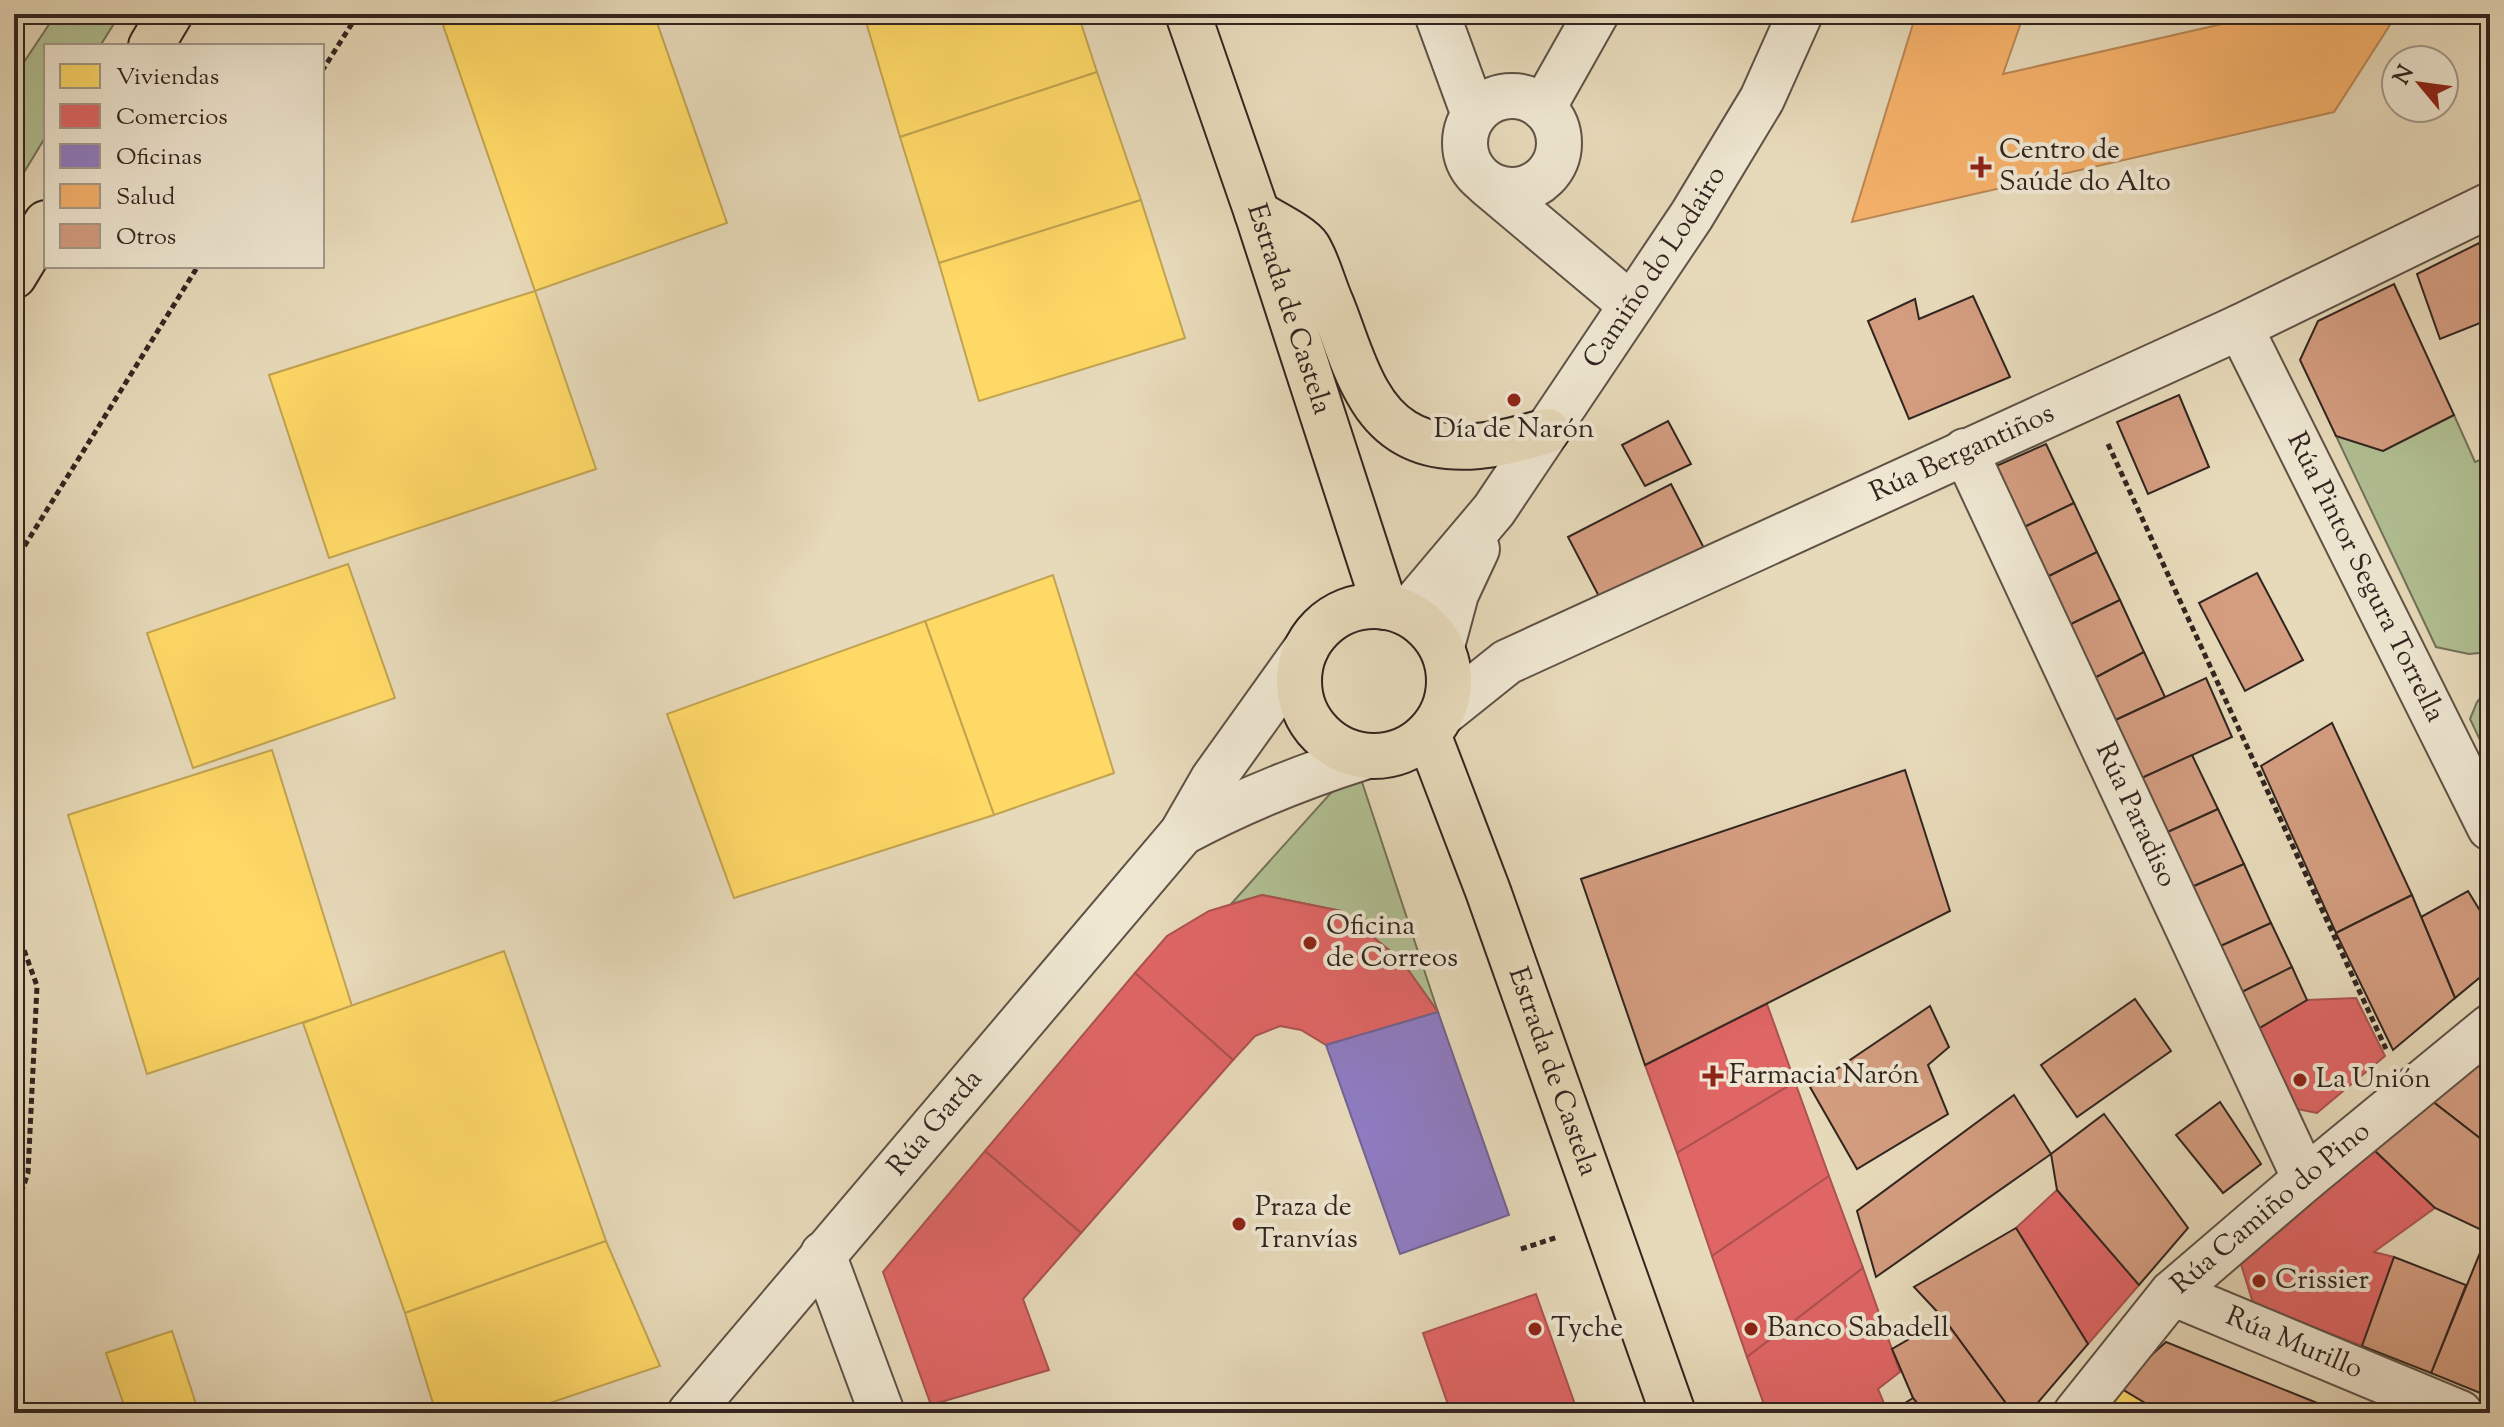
<svg xmlns="http://www.w3.org/2000/svg" width="2504" height="1427" viewBox="0 0 2504 1427" font-family="'Sorts Mill Goudy',serif">
<rect width="100%" height="100%" fill="#e7daba"/>
<filter id="stains"><feTurbulence type="fractalNoise" baseFrequency=".0025" numOctaves="4"/><feColorMatrix values="0 0 0 0 .2 0 0 0 0 .09 0 0 0 0 .02 0 0 0 .5 -.17"/></filter>
<radialGradient id="worn" r=".72"><stop offset=".6" stop-color="#630" stop-opacity="0"/><stop offset="1" stop-color="#630" stop-opacity=".3"/></radialGradient>
<g fill="#b1c093" stroke="#72725a" stroke-width="2">
<polygon points="56,14 120,14 100,46 46,46 46,136 14,189 14,77"/>
<polygon points="2454,415 2475,462 2490,456 2490,652 2469,654 2436,647 2336,436 2383,451"/>
<polygon points="2490,686 2490,761 2470,719 2477,702"/>
<polygon points="1347,779 1362,782 1438,1012 1401,960 1341,911 1262,895 1231,904 1338,785"/>
</g>
<g fill="#ffd966" stroke="#c2a351" stroke-width="2">
<polygon points="474,14 654,14 727,223 535,291 443,25"/>
<polygon points="868,14 1078,14 1097,72 900,137 864,15"/>
<polygon points="1097,72 1141,200 939,263 900,137"/>
<polygon points="1141,200 1185,338 979,401 939,263"/>
<polygon points="535,291 596,469 329,558 269,375"/>
<polygon points="348,564 395,698 193,768 147,633"/>
<polygon points="1053,575 1114,773 994,815 925,621"/>
<polygon points="925,621 994,815 734,898 667,714"/>
<polygon points="272,750 352,1006 147,1074 68,815"/>
<polygon points="504,951 606,1241 405,1313 303,1023"/>
<polygon points="606,1241 660,1366 520,1413 436,1413 405,1313"/>
<polygon points="172,1331 199,1413 119,1413 126,1411 106,1353"/>
<polygon points="2117,1386 2162,1413 2096,1413"/>
</g>
<g fill="#e06666" stroke="#ac5251" stroke-width="2">
<polygon points="1262,895 1341,911 1401,960 1438,1012 1326,1045 1301,1030 1280,1026 1255,1036 1233,1060 1135,973 1167,936 1209,911"/>
<polygon points="1135,973 1233,1060 1081,1233 985,1151"/>
<polygon points="2356,998 2385,1056 2317,1113 2287,1107 2251,1033 2307,1000"/>
<polygon points="1767,1004 1795,1082 1677,1153 1645,1065"/>
<polygon points="1795,1082 1829,1176 1712,1256 1677,1153"/>
<polygon points="2372,1148 2435,1208 2374,1252 2394,1257 2362,1346 2253,1303 2240,1261"/>
<polygon points="985,1151 1081,1233 1023,1299 1049,1370 931,1405 883,1272"/>
<polygon points="1829,1176 1863,1268 1747,1357 1712,1256"/>
<polygon points="2057,1190 2139,1285 2088,1344 2016,1228"/>
<polygon points="1863,1268 1900,1372 1878,1389 1888,1413 1767,1413 1747,1357"/>
<polygon points="1536,1294 1578,1413 1451,1413 1423,1333"/>
</g>
<polygon fill="#8e7cc3" stroke="#726292" stroke-width="2" points="1438,1012 1509,1215 1400,1254 1326,1045"/>
<polygon fill="#f6b26b" stroke="#bb8854" stroke-width="2" points="1916,14 2024,14 2003,74 2266,14 2397,14 2334,112 1852,222"/>
<g fill="#d49d80" stroke="#322520" stroke-width="2">
<polygon points="2479,243 2490,268 2490,319 2440,339 2417,274"/>
<polygon points="2394,284 2454,415 2383,451 2336,436 2300,360 2318,321"/>
<polygon points="1973,296 2010,377 1909,419 1868,321 1915,299 1919,319"/>
<polygon points="2179,395 2209,467 2148,494 2117,422"/>
<polygon points="1668,421 1691,464 1645,486 1622,445"/>
<polygon points="2046,444 2074,503 2016,531 1987,470"/>
<polygon points="1671,484 1706,552 1604,606 1568,537"/>
<polygon points="2074,503 2097,552 2039,581 2016,531"/>
<polygon points="2097,552 2120,600 2061,629 2039,581"/>
<polygon points="2257,573 2303,660 2245,691 2199,603"/>
<polygon points="2120,600 2144,652 2087,682 2061,629"/>
<polygon points="2144,652 2165,697 2107,724 2087,682"/>
<polygon points="2206,678 2232,737 2133,782 2107,724"/>
<polygon points="2332,723 2412,895 2336,933 2261,766"/>
<polygon points="2192,755 2218,809 2159,836 2133,782"/>
<polygon points="1905,770 1950,911 1645,1065 1581,879"/>
<polygon points="2218,809 2244,864 2185,890 2159,836"/>
<polygon points="2244,864 2271,923 2212,950 2185,890"/>
<polygon points="2468,891 2490,927 2490,969 2455,998 2421,917"/>
<polygon points="2412,895 2455,998 2393,1050 2336,933"/>
<polygon points="2271,923 2292,967 2234,996 2212,950"/>
<polygon points="2292,967 2307,1000 2251,1033 2234,996"/>
<polygon points="2135,999 2171,1051 2077,1117 2041,1065"/>
<polygon points="1930,1006 1949,1047 1928,1065 1948,1114 1857,1169 1810,1087"/>
<polygon points="2474,1065 2490,1069 2490,1146 2432,1101"/>
<polygon points="2014,1095 2051,1154 1876,1277 1857,1211"/>
<polygon points="2432,1101 2490,1146 2490,1234 2435,1208 2372,1148"/>
<polygon points="2220,1102 2261,1164 2223,1193 2176,1135"/>
<polygon points="2104,1114 2188,1228 2139,1285 2057,1190 2051,1154"/>
<polygon points="2016,1228 2088,1344 2029,1413 2013,1413 1944,1319 1914,1287"/>
<polygon points="2484,1243 2490,1245 2490,1397 2431,1373"/>
<polygon points="2394,1257 2466,1285 2431,1373 2362,1346"/>
<polygon points="1944,1319 2013,1413 1925,1413 1913,1398 1892,1349"/>
<polygon points="2166,1342 2342,1413 2162,1413 2117,1386"/>
<polygon points="1913,1398 1925,1413 1889,1413"/>
</g>
<g fill="none" stroke-linecap="round" stroke-linejoin="round">
<g stroke="#5f5246" stroke-width="48">
<g id="minor">
<polyline points="1437,14 1474,115"/>
<circle cx="1512" cy="143" r="47"/>
<polyline points="1543,108 1596,14"/>
<polyline points="1487,184 1631,305"/>
<path id="s1" d="M2240 327 2490 828"/>
<path id="s2" d="M1965 451 2305 1179"/>
<path id="s3" d="M1407 613 1494 510 1692 215 1762 99 1800 14"/>
<polyline points="1442,646 1456,594 1477,549"/>
<path id="s4" d="M1442 714 1507 662 2240 327 2490 205"/>
<path d="M1182 833C1241 801 1301 777 1364 757"/>
<polyline points="823,1254 882,1413"/>
<path id="s5" d="M2172 1293 2460 1413"/>
<path id="s6" d="M690 1413 1182 833 1213 779 1306 649"/>
<path id="s7" d="M2076 1413 2172 1293 2305 1179 2490 1027"/>
</g>
</g>
<g stroke="#322520" stroke-width="48">
<g id="major">
<path id="s8" d="M1188 14 1257 213 1385 607"/>
<path d="M1257 213C1269 221 1301 236 1308 247 1318 263 1323 285 1331 303 1343 332 1352 366 1368 393 1408 464 1481 451 1547 431"/>
<circle cx="1374" cy="681" r="75"/>
<path id="s9" d="M1428 734 1488 891 1673 1413"/>
</g>
</g>
<g stroke="#322520" stroke-width="48">
<g id="highway">
<polyline points="151,46 170,14"/>
<polyline points="14,276 46,223"/>
</g>
</g>
<g stroke="#322520" stroke-width="5" stroke-dasharray="6 4" stroke-linecap="butt">
<polyline points="322,71 358,14"/>
<polyline points="2108,444 2386,1049"/>
<polyline points="14,563 198,266"/>
<polyline points="14,922 37,986 28,1173 14,1214"/>
<polyline points="1521,1249 1558,1237"/>
<polyline points="966,1413 988,1407"/>
</g>
<use href="#minor" stroke="#efe7d2" stroke-width="44"/>
<use href="#major" stroke="#e7daba" stroke-width="44"/>
<use href="#highway" stroke="#e7daba" stroke-width="44"/>
</g>
<g fill="#8f2418" stroke="#efe7d2" stroke-width="3">
<path d="M1977 155h8v8h8v8h-8v8h-8v-8h-8v-8h8z"/>
<circle cx="1514" cy="400" r="8"/>
<circle cx="1310" cy="943" r="8"/>
<path d="M1709 1064h8v8h8v8h-8v8h-8v-8h-8v-8h8z"/>
<circle cx="2300" cy="1080" r="8"/>
<circle cx="1239" cy="1224" r="8"/>
<circle cx="2259" cy="1281" r="8"/>
<circle cx="1535" cy="1329" r="8"/>
<circle cx="1751" cy="1329" r="8"/>
</g>
<g text-anchor="middle" dominant-baseline="central" stroke-width="8" stroke-linejoin="round" paint-order="stroke">
<g font-size="28" fill="#322520" stroke="#efe7d2" text-anchor="start">
<text x="1999" y="151">Centro de<tspan x="1999" dy="32">Saúde do Alto</tspan></text>
<text x="1514" y="430" text-anchor="middle">Día de Narón</text>
<text x="1326" y="927">Oficina<tspan x="1326" dy="32">de Correos</tspan></text>
<text x="1729" y="1076">Farmacia Narón</text>
<text x="2316" y="1080">La Unión</text>
<text x="1255" y="1208">Praza de<tspan x="1255" dy="32">Tranvías</tspan></text>
<text x="2275" y="1281">Crissier</text>
<text x="1551" y="1329">Tyche</text>
<text x="1767" y="1329">Banco Sabadell</text>
</g>
<g font-size="28" fill="#322520" stroke="#efe7d2">
<text stroke="none"><textPath href="#s3" startOffset="426">Camiño do Lodairo</textPath></text>
<text stroke="none"><textPath href="#s8" startOffset="312">Estrada de Castela</textPath></text>
<text stroke="none"><textPath href="#s4" startOffset="584">Rúa Bergantiños</textPath></text>
<text stroke="none"><textPath href="#s1" startOffset="280">Rúa Pintor Segura Torrella</textPath></text>
<text stroke="none"><textPath href="#s2" startOffset="402">Rúa Paradiso</textPath></text>
<text stroke="none"><textPath href="#s9" startOffset="360">Estrada de Castela</textPath></text>
<text stroke="none"><textPath href="#s6" startOffset="380">Rúa Garda</textPath></text>
<text stroke="none"><textPath href="#s7" startOffset="284">Rúa Camiño do Pino</textPath></text>
<text stroke="none"><textPath href="#s5" startOffset="132">Rúa Murillo</textPath></text>
</g>
</g>
<rect width="2504" height="1427" fill="none" stroke="#e7daba" stroke-width="48"/>
<rect x="16" y="16" width="2472" height="1395" fill="none" stroke="#322520" stroke-width="4"/>
<rect x="24" y="24" width="2456" height="1379" fill="none" stroke="#322520" stroke-width="2"/>
<rect x="44" y="44" width="280" height="224" fill="#efe7d2" stroke="#a3998b" stroke-width="2"/>
<rect x="60" y="64" width="40" height="24" fill="#ffd966" stroke="#a3998b" stroke-width="2"/>
<text x="116" y="84" font-size="24" fill="#322520">Viviendas</text>
<rect x="60" y="104" width="40" height="24" fill="#e06666" stroke="#a3998b" stroke-width="2"/>
<text x="116" y="124" font-size="24" fill="#322520">Comercios</text>
<rect x="60" y="144" width="40" height="24" fill="#8e7cc3" stroke="#a3998b" stroke-width="2"/>
<text x="116" y="164" font-size="24" fill="#322520">Oficinas</text>
<rect x="60" y="184" width="40" height="24" fill="#f6b26b" stroke="#a3998b" stroke-width="2"/>
<text x="116" y="204" font-size="24" fill="#322520">Salud</text>
<rect x="60" y="224" width="40" height="24" fill="#d49d80" stroke="#a3998b" stroke-width="2"/>
<text x="116" y="244" font-size="24" fill="#322520">Otros</text>
<g transform="translate(2420 84) rotate(299)"><circle r="38" fill="#efe7d2" stroke="#a3998b" stroke-width="2"/>
<path d="M0-6L14 30L0 20L-14 30Z" fill="#8f2418"/>
<text y="-12" font-size="22" font-weight="bold" text-anchor="middle" fill="#322520">N</text>
</g>
<rect width="100%" height="100%" filter="url(#stains)"/>
<rect width="100%" height="100%" fill="url(#worn)"/>
</svg>
